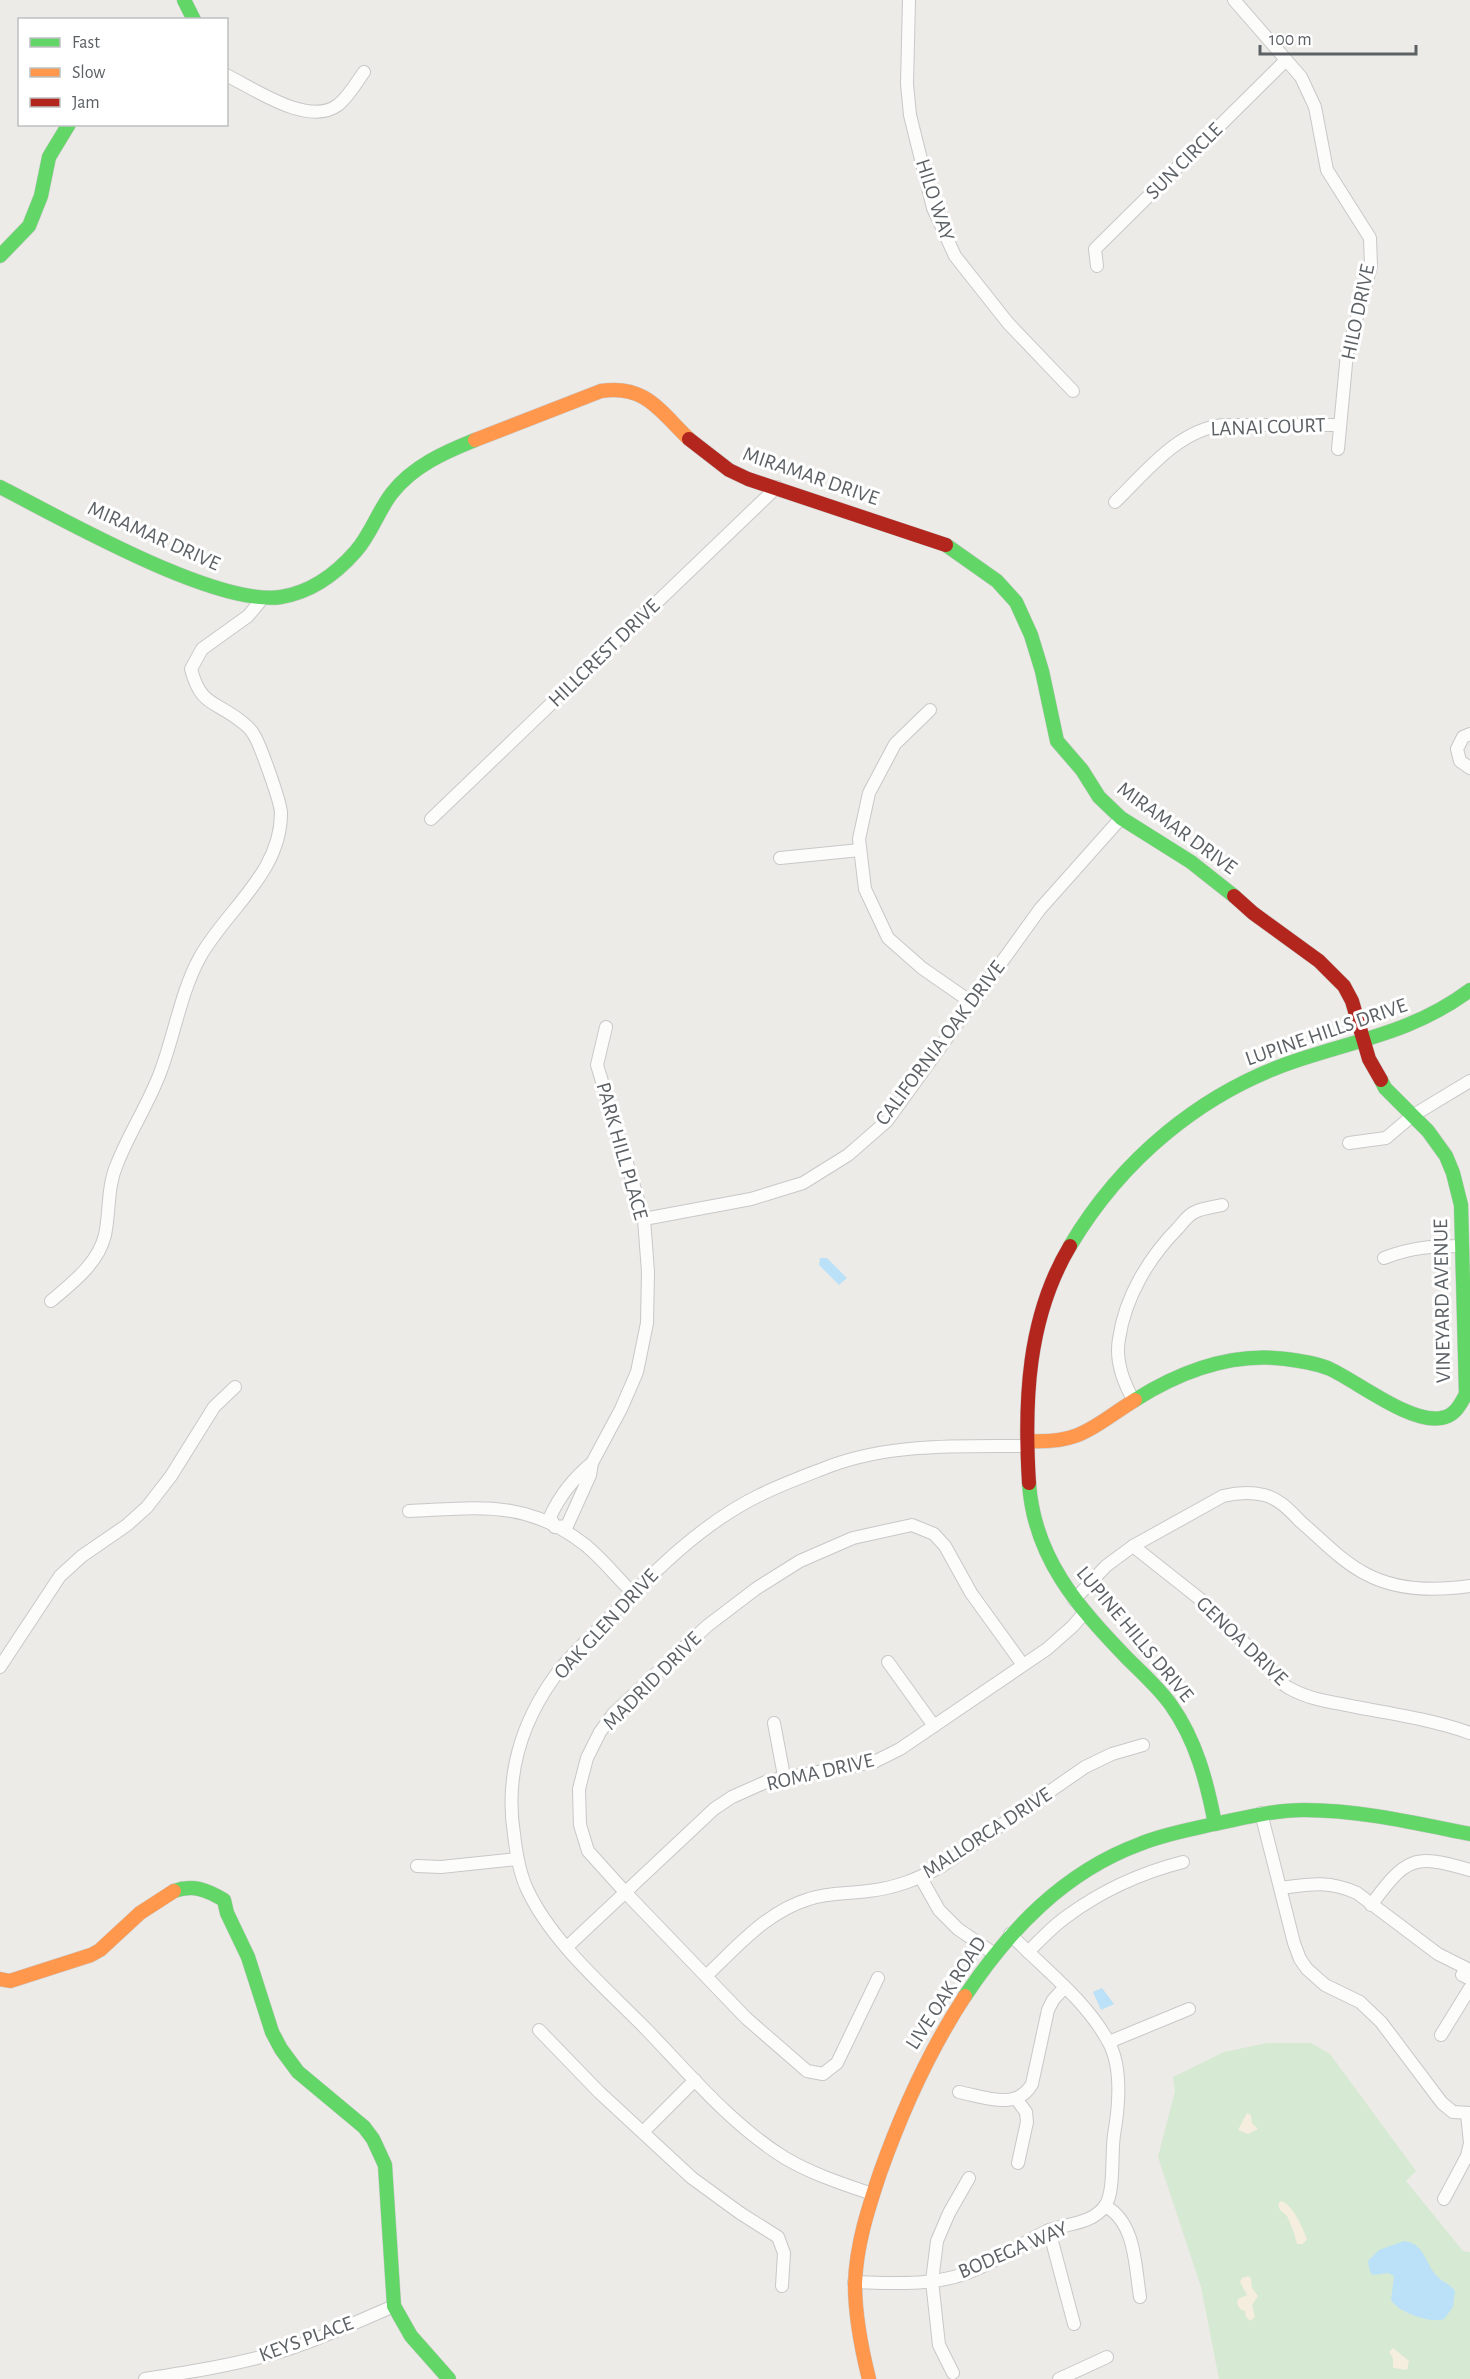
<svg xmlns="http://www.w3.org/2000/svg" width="1470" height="2379" viewBox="0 0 1470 2379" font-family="'Alegreya Sans',sans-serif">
<rect width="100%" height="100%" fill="#edebe7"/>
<polygon fill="#d6e9d2" points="1267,2043 1311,2043 1330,2054 1416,2171 1406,2181 1463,2251 1470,2252 1470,2379 1219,2379 1201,2287 1158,2157 1175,2091 1173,2077 1224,2052"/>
<g fill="#f5eddd">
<polygon points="1247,2113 1251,2115 1252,2123 1258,2129 1248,2134 1238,2130"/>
<path d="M1281 2201C1293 2204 1303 2229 1307 2239L1303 2244H1297C1297 2241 1289 2219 1287 2216 1282 2211 1280 2212 1278 2204Z"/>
<polygon points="1248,2276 1251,2278 1252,2288 1258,2296 1252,2305 1255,2317 1250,2321 1246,2317 1245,2311 1240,2309 1237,2303 1238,2299 1247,2295 1240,2282 1242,2278"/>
<polygon points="1393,2348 1409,2361 1407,2370 1393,2368 1393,2358 1389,2352"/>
</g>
<g fill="#bbe1f8">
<polygon points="820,1258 827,1258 847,1278 839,1285 819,1265"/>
<polygon points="1102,1988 1114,2004 1101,2010 1093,1992"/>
<path d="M1404 2241C1425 2244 1424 2261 1436 2275 1441 2282 1450 2283 1455 2291L1453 2307 1444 2319C1431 2324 1398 2312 1391 2300L1394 2276 1388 2273 1373 2275 1370 2272 1368 2261 1379 2250Z"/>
</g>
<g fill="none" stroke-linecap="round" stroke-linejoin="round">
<g stroke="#c8c8c8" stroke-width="14">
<g id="street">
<polyline points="909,0 907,84 910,115 933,208 955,256 1008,323 1073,391"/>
<polyline points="1234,0 1301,77 1315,107 1327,170 1370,238 1371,266 1347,353 1338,449"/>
<path d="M226 75C255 89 308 127 338 105 349 96 356 83 364 72"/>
<polyline points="1097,266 1095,249 1286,60"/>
<path d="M1115 502C1146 472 1179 429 1224 425H1340"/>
<polyline points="930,710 895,744 869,793 859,839 865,889 888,938 922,968 971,1002"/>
<polyline points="1470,734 1463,737 1457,749 1460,761 1470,768"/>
<polyline points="431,819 777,487"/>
<polyline points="780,858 860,850"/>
<polyline points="1349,1143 1386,1138 1412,1116 1470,1081"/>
<polyline points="644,1219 751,1199 803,1183 848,1155 887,1121 1040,909 1121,818"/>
<path d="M1384 1258C1412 1247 1433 1246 1462 1246"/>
<path d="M51 1301C72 1283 98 1264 105 1235 110 1211 107 1187 117 1164 129 1133 148 1105 160 1073 174 1037 181 991 200 957 227 909 281 873 281 813 281 803 260 744 254 735 252 731 246 725 242 722 215 700 201 707 191 669L202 649 248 616 263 598"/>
<path d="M1134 1401C1123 1382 1115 1361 1119 1339 1125 1297 1149 1257 1179 1227 1183 1222 1189 1214 1195 1212 1203 1208 1214 1207 1222 1205"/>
<path d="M592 1463C575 1477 559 1497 550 1517L555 1527 567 1526 590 1475 592 1463 621 1409 637 1372 647 1323 648 1272 644 1219 597 1065 606 1027"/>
<path d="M409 1511C478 1508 526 1499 584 1544 602 1558 617 1578 633 1593"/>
<path d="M1133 1546 1205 1603 1260 1659C1272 1667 1276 1681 1289 1688 1310 1700 1333 1702 1356 1707 1394 1714 1433 1720 1470 1733"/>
<path d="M1074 1600 1106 1566 1133 1546 1223 1496C1236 1493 1251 1492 1264 1495 1280 1499 1290 1511 1301 1522 1322 1540 1341 1561 1366 1574 1398 1591 1436 1591 1470 1586"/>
<polyline points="888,1662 934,1726"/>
<polyline points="0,1667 60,1576 82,1556 127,1525 147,1507 171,1476 214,1407 235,1387"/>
<polyline points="774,1723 784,1776"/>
<polyline points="1261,1813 1294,1943 1300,1959 1307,1969 1325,1985 1360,2002 1381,2022 1442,2103 1453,2112 1470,2113"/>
<polyline points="417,1866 441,1867 517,1859"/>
<polyline points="921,1878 939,1910 958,1929 993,1953"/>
<path d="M1281 1888C1309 1884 1329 1880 1357 1893L1438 1954 1466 1968 1462 1975 1470 1979"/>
<path d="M1371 1905C1406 1858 1413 1853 1470 1870"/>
<polyline points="567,1947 714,1809 732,1797 768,1781 874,1762 900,1749 1047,1649 1073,1626 1085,1612"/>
<path d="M1028 1952C1040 1940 1052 1927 1066 1917 1101 1891 1140 1873 1183 1862"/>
<path d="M706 1976C737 1947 766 1912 809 1899 828 1892 848 1894 868 1891 896 1888 918 1879 942 1866L1085 1767 1112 1754 1143 1745"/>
<polyline points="878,1978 837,2063 823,2074 807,2071 746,2018 625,1892 588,1851 580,1825 579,1789 587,1758 600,1732 614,1713 707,1626 757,1588 800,1561 853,1538 912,1525 934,1534 945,1546 971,1593 1023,1665"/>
<polyline points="539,2030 599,2092 692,2178 740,2213 778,2237 784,2253 782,2286"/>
<polyline points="1441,2035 1470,1988"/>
<polyline points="1109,2042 1189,2009"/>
<path d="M959 2092C984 2097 1017 2111 1032 2084L1048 2010 1053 2000 1064 1988"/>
<polyline points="1017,2100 1026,2112 1027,2122 1018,2163"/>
<polyline points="643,2132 695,2080"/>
<path d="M872 2194C843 2184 812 2174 785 2158 732 2125 691 2076 648 2031 607 1989 552 1943 527 1889 519 1872 516 1852 514 1834 505 1777 521 1723 555 1676 569 1656 589 1639 606 1621 652 1574 700 1524 760 1495 782 1484 807 1475 830 1466 892 1443 962 1446 1028 1446"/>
<polyline points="1444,2199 1467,2156 1470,2143 1467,2114"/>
<path d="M1105 2206C1136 2222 1135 2267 1140 2297"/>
<polyline points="1049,2230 1074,2324"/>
<path d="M854 2282C896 2283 940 2287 979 2268 1003 2257 1024 2242 1047 2231 1066 2223 1091 2225 1105 2206 1115 2192 1111 2154 1114 2135 1119 2106 1123 2067 1108 2041 1085 1999 1043 1968 1010 1934"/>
<polyline points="953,2373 939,2345 932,2281 937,2241 949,2213 969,2178"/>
<path d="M145 2379C190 2372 235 2365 279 2352 319 2340 356 2322 394 2306"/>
<polyline points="1059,2379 1107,2357"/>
</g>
</g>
<g stroke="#c9c9c9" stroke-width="15">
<g id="fast">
<polyline points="184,0 194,20"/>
<polyline points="0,256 29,226 41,196 49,157 69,124"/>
<path d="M0 487C61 518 216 607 281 597 312 592 336 574 356 551 371 534 378 511 392 493 413 466 445 452 475 440"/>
<polyline points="946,545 997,581 1016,602 1031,635 1042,671 1057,741 1082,770 1099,797 1121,818 1191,862 1234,896"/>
<path d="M1070 1246C1121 1160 1201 1092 1298 1060 1361 1039 1415 1031 1470 990"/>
<path d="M1135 1400C1181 1371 1231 1352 1286 1359 1300 1361 1317 1363 1330 1369 1358 1382 1411 1424 1441 1418 1455 1416 1460 1405 1466 1394L1461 1205 1453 1173 1446 1156 1428 1131 1385 1088 1381 1080"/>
<path d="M1029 1483C1034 1558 1078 1607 1127 1658 1142 1673 1159 1688 1171 1705 1196 1740 1207 1782 1215 1824"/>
<path d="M174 1891C193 1884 207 1890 224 1900L227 1913 248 1957 272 2032 281 2049 298 2072 364 2127 373 2139 385 2165 394 2306 411 2336 449 2379"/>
<path d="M965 1996C1009 1930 1064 1872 1140 1844 1164 1834 1189 1830 1214 1824 1244 1818 1273 1810 1304 1810 1360 1810 1415 1823 1470 1834"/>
</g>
</g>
<g stroke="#c9c9c9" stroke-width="15">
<g id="slow">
<path d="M475 440 601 391C645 384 660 411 689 439"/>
<path d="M1028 1441C1082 1444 1093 1426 1135 1400"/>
<polyline points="0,1979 10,1981 91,1955 100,1950 140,1913 174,1891"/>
<path d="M869 2379C861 2347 855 2317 855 2284 856 2246 868 2209 880 2173 902 2111 929 2051 965 1996"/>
</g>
</g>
<g stroke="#c9c9c9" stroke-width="15">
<g id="jam">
<polyline points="689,439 729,470 748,479 946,545"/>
<polyline points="1234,896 1253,913 1319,961 1344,986 1352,1001 1369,1059 1381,1080"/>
<path d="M1029 1483C1024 1402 1027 1318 1070 1246"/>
</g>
</g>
<use href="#street" stroke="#fcfcfb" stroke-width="12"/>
<use href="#fast" stroke="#63d668" stroke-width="14"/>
<use href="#slow" stroke="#ff974d" stroke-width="14"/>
<use href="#jam" stroke="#b3261e" stroke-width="14"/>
</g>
<g text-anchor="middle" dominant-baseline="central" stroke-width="6" stroke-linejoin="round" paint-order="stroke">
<g font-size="21" fill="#5c6165" stroke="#fff">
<text transform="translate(1184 161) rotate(-45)">SUN CIRCLE</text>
<text transform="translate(935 200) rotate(72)">HILO WAY</text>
<text transform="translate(1358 312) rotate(-78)">HILO DRIVE</text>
<text transform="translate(1268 427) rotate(-2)">LANAI COURT</text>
<text transform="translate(811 476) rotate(19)">MIRAMAR DRIVE</text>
<text transform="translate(154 536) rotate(24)">MIRAMAR DRIVE</text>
<text transform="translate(604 653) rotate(-44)">HILLCREST DRIVE</text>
<text transform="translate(1177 828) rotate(36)">MIRAMAR DRIVE</text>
<text transform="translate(1326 1032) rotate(-19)">LUPINE HILLS DRIVE</text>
<text transform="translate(940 1043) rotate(-53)">CALIFORNIA OAK DRIVE</text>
<text transform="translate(622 1151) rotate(74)">PARK HILL PLACE</text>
<text transform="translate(1442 1301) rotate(-91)">VINEYARD AVENUE</text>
<text transform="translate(606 1624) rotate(-47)">OAK GLEN DRIVE</text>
<text transform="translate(1135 1634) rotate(50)">LUPINE HILLS DRIVE</text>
<text transform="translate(1242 1641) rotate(44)">GENOA DRIVE</text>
<text transform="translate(652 1681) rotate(-45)">MADRID DRIVE</text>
<text transform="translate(820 1772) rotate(-13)">ROMA DRIVE</text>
<text transform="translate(987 1833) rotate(-33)">MALLORCA DRIVE</text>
<text transform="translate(946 1993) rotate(-57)">LIVE OAK ROAD</text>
<text transform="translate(1013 2250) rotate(-23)">BODEGA WAY</text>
<text transform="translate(306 2339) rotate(-20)">KEYS PLACE</text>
</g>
</g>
<rect x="18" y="18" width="210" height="108" fill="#ffffff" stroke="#bec0c1" stroke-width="1.5"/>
<rect x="30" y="38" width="30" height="9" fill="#63d668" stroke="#bec0c1" stroke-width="1.5"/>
<text x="72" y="48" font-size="18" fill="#5c6165">Fast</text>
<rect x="30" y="68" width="30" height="9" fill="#ff974d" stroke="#bec0c1" stroke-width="1.5"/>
<text x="72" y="78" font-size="18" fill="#5c6165">Slow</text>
<rect x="30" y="98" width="30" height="9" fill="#b3261e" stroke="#bec0c1" stroke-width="1.5"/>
<text x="72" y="108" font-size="18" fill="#5c6165">Jam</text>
<path d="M1260 45v9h156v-9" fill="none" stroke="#5c6165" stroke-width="3"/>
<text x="1269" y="45" font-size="18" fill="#5c6165" stroke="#ffffff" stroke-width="4.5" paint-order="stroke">100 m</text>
</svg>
